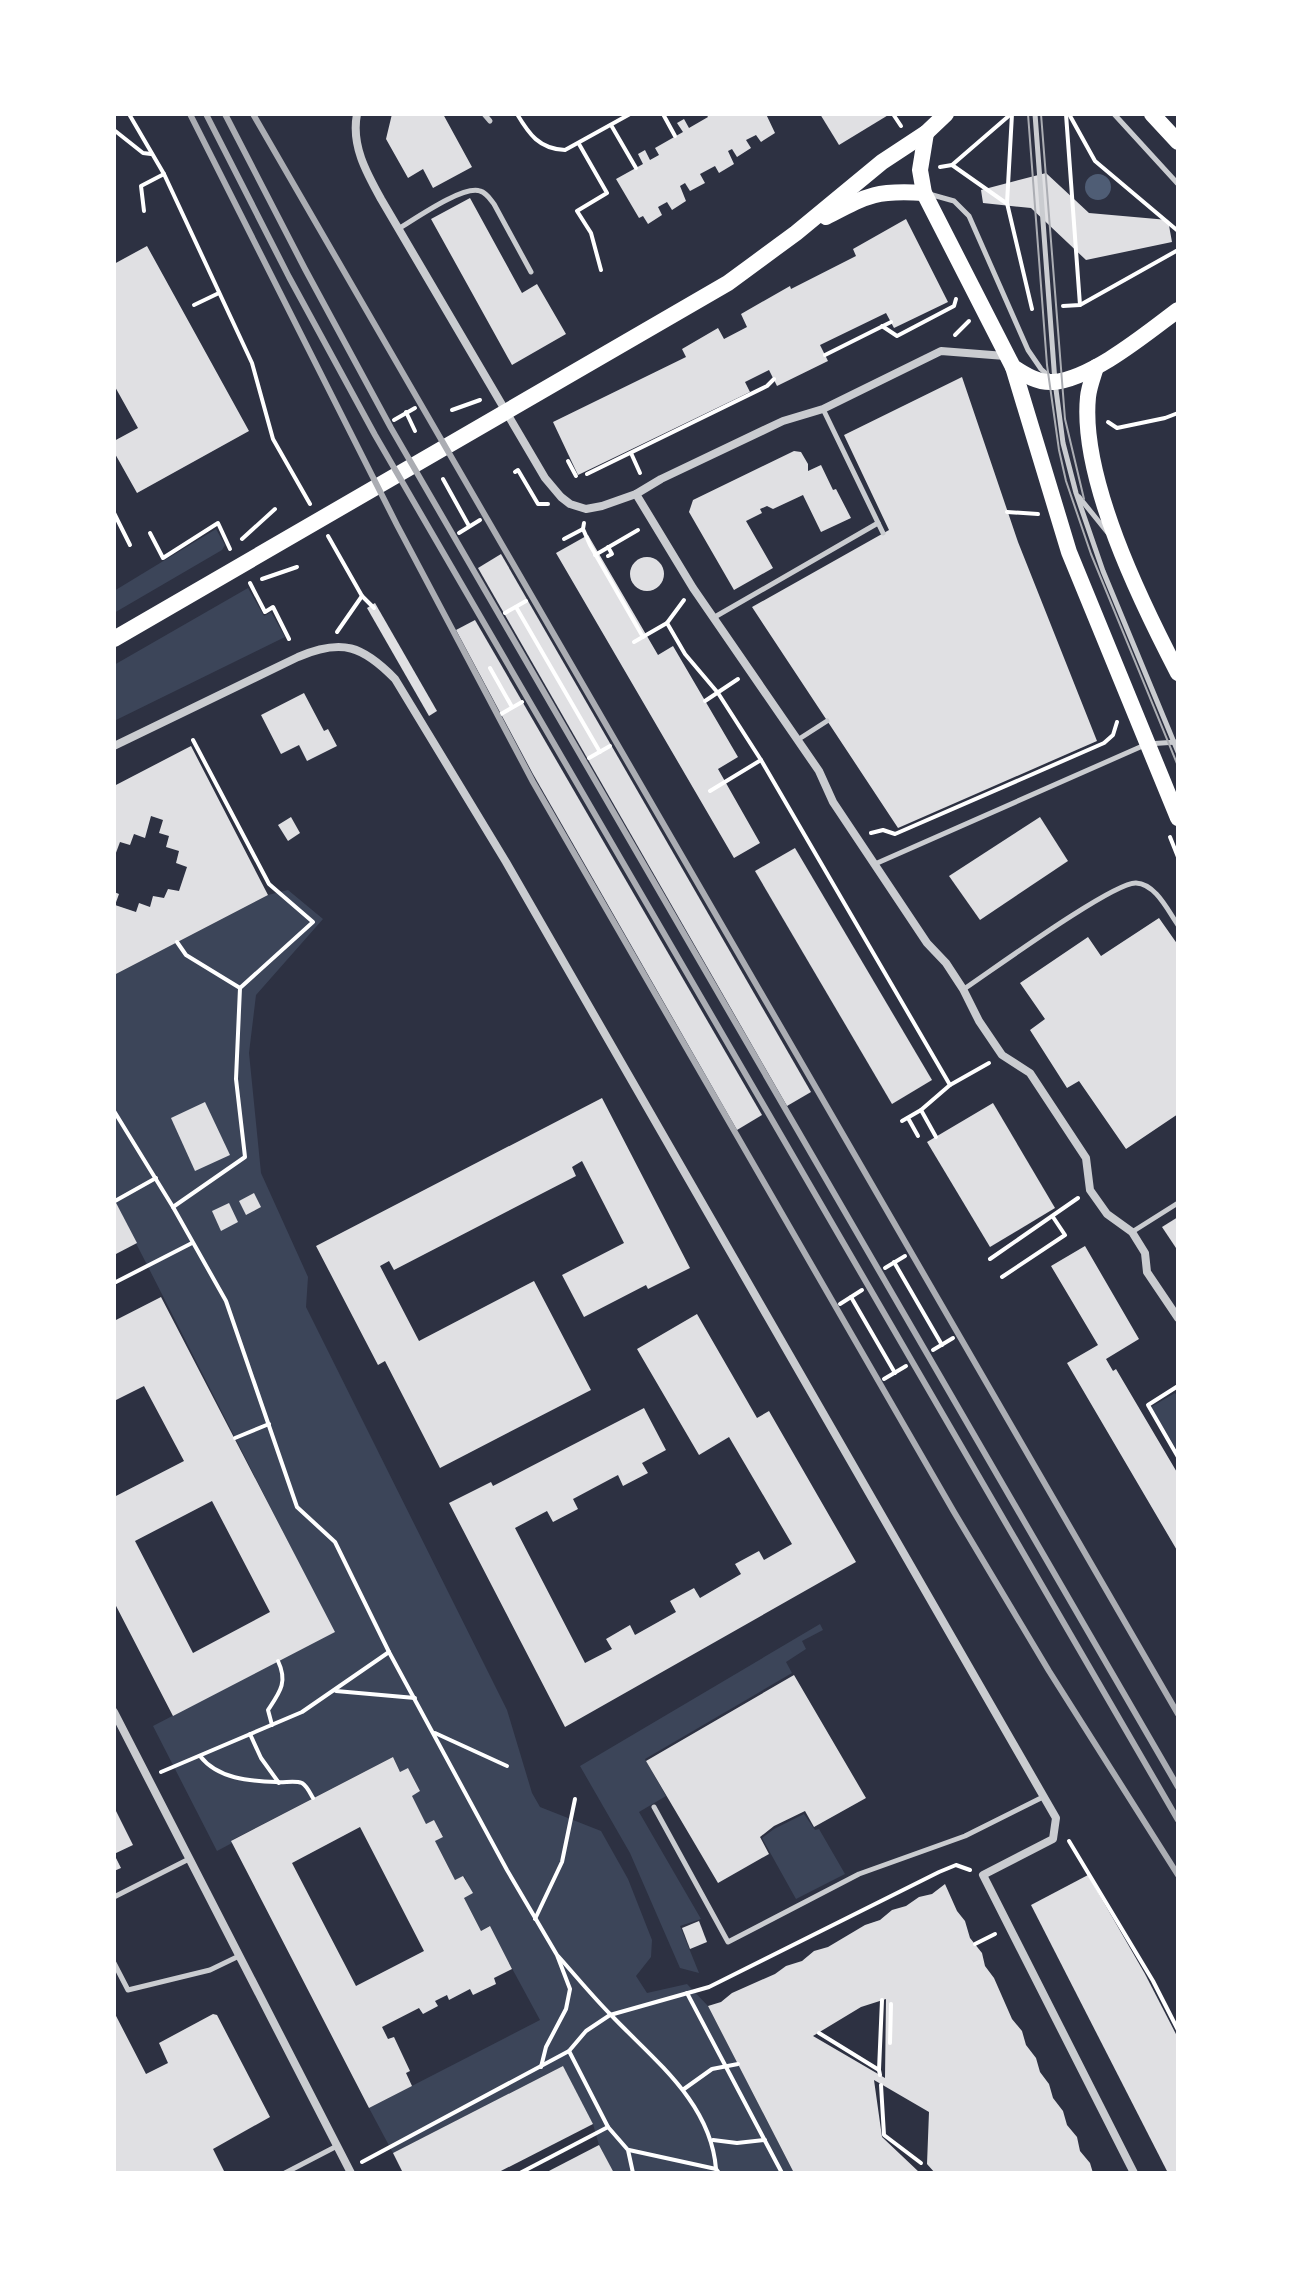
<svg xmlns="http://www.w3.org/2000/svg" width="1292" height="2287" viewBox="0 0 1292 2287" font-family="Georgia,serif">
<rect width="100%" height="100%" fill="#2d3142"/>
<g fill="#3c4559">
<polygon points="216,529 225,545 222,550 114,613 114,591"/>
<polygon points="248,588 264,616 271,612 285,637 114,721 114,665"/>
<polygon points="288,890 323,919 256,995 249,1053 261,1173 308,1277 306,1307 507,1710 532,1793 540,1807 601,1831 628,1879 652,1940 651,1957 636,1976 647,1993 687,1984 708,2006 794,2173 614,2173 599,2145 593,2124 563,2066 393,2153 369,2108 540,2020 489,1926 481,1931 464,1898 472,1893 464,1876 455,1880 435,1841 443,1836 434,1820 426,1824 412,1796 420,1791 408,1768 400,1772 393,1757 232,1840 232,1843 217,1851 153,1726 334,1632 114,1200 114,975 268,895"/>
<polygon points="1175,1393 1178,1398 1178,1452 1151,1407"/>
<polygon points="820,1624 823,1630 802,1641 806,1649 786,1662 792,1673 645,1759 666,1796 639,1812 701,1919 680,1926 699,1973 680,1968 630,1853 580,1766"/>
<polygon points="804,1814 815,1830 819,1829 845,1874 796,1899 762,1838 774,1829"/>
</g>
<circle fill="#4f5d75" cx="1098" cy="187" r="13"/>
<g fill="#e0e0e3" fill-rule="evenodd">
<polygon points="392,114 443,114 472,167 433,188 423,169 408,178 386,139"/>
<polygon points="706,114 766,114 775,133 761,142 756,135 746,140 751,148 737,157 732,149 728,151 734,164 719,173 715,166 700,174 705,183 690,191 685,183 680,186 686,201 672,210 667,202 658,207 662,215 648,224 643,216 639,218 616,179 643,164 638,154 645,150 650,160 659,155 655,148 683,132 677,123 684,119 689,128 708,117"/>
<polygon points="820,114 890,114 839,145"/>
<polygon points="1046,173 1089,213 1168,220 1172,242 1086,260 1031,208 983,203 981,190"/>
<polygon points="470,198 522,293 537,284 566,334 512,365 431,219"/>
<polygon points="906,219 948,302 894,328 886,313 820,345 828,361 777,386 769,370 745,382 750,392 578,475 553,422 686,357 682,349 718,328 724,339 747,327 741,314 790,286 791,289 856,256 853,249"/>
<polygon points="147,246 249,431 137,493 114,452 114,441 138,428 114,385 114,264"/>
<polygon points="962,377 1018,542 1097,741 898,828 752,607 889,530 844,435"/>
<polygon points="794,451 801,452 808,464 808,471 821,465 833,490 836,489 851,518 821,532 803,495 773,509 767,506 760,509 762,513 746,521 773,568 734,590 689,512 693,500"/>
<polygon points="588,535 658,655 673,646 738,757 718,769 760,843 734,858 556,553"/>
<polygon points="501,554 811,1092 787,1106 478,568"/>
<circle cx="647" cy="574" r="17"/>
<polygon points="375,603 437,711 429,716 367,608"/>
<polygon points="475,620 762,1115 737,1130 533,774 456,630"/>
<polygon points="304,693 324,731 328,729 337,746 307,761 299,745 281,754 261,715"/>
<polygon points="191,746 268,895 114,975 114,892 119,894 115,905 136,912 139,903 150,907 153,896 164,898 168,889 179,891 187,867 176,863 179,851 166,847 169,836 159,833 163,820 151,816 145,838 134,834 130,845 120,842 114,858 114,786"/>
<polygon points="291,817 300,833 288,841 278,825"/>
<polygon points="1040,817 1068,861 980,920 949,876"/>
<polygon points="795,848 932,1080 892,1104 755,871"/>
<polygon points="1159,918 1178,945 1178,1114 1126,1149 1079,1081 1067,1088 1030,1030 1045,1019 1020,983 1088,937 1101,956"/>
<polygon points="602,1098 690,1268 648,1289 646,1285 584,1317 562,1275 624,1243 582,1161 572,1167 576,1176 394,1270 389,1261 380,1266 419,1341 534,1281 591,1390 440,1468 385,1361 378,1365 316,1246"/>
<polygon points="205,1102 230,1155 195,1171 171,1118"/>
<polygon points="993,1103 1055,1208 990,1247 927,1142"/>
<polygon points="254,1193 261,1207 246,1215 239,1201"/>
<polygon points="114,1199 137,1243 114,1255"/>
<polygon points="229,1203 238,1222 221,1231 212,1211"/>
<polygon points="1178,1217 1178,1251 1162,1227"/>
<polygon points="1085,1246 1139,1339 1106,1359 1113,1371 1116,1369 1178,1474 1178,1552 1067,1363 1098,1345 1051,1266"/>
<path d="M161 1297 335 1632 173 1716 114 1602V1497L184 1461 144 1386 114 1401V1321ZM212 1501 270 1612 193 1653 135 1541Z"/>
<polygon points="697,1314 757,1418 769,1411 856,1562 565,1727 449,1503 491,1482 493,1486 644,1408 666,1450 642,1463 648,1473 623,1486 618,1475 573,1499 578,1509 553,1522 547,1511 515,1528 585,1663 612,1649 606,1639 630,1625 635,1635 676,1612 670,1601 694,1588 700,1598 741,1574 735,1564 759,1551 764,1560 792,1544 729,1437 699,1455 637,1349"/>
<polygon points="794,1675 866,1798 814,1827 805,1811 774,1826 760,1837 769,1854 718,1883 646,1761"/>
<path d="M393 1757 400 1772 408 1768 420 1791 412 1796 426 1824 434 1820 443 1837 435 1841 455 1880 463 1876 473 1893 464 1898 481 1931 490 1926 512 1969 494 1978 496 1984 473 1995 470 1989 449 2000 447 1995 435 2001 438 2006 423 2014 419 2008 382 2027 388 2039 394 2037 410 2071 406 2073 412 2086 369 2108 231 1841ZM360 1827 424 1951 356 1986 292 1863Z"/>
<polygon points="114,1807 133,1845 114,1854 121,1868 114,1871"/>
<polygon points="1088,1875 1145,1974 1178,2038 1178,2173 1168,2173 1031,1905"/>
<path d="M945 1884 957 1911 965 1921 970 1938 982 1953 985 1966 994 1978 1012 2019 1022 2031 1026 2045 1036 2058 1040 2072 1049 2084 1053 2098 1063 2111 1067 2125 1077 2137 1080 2151 1090 2163 1093 2173H935L927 2164 929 2112 874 2080 882 2137 920 2173H794L708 2006 721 2002 732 1993 775 1974 786 1966 802 1961 814 1951 828 1947 865 1925 880 1920 892 1910 906 1906 919 1897 932 1894ZM886 1999 885 2078 813 2036 861 2007Z"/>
<polygon points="699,1921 707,1942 690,1949 682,1928"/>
<polygon points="114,2012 146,2074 168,2063 159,2043 213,2014 217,2015 270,2117 213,2149 225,2173 114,2173"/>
<polygon points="563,2066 593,2124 497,2173 403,2173 393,2153"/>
<polygon points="599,2145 614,2173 545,2173"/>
</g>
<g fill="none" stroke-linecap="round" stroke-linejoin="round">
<g stroke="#fff" stroke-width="4">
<polyline points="129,114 164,174 252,363 273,439 310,504"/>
<path d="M517 114C529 134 539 149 565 150L630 114"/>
<polyline points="663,114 675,136"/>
<polyline points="893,114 901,126"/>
<polyline points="1012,114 1007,203 1032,309"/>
<polyline points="1066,114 1080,305"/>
<polyline points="1069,114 1095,161 1178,231"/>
<polyline points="611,125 636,168"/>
<polyline points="114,130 143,153 151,154"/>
<polyline points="579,144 607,193 577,211 591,233 601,270"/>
<polyline points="952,165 1006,203"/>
<polyline points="940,167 952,165 1011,114"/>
<polyline points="144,211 141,186 164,174"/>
<polyline points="194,305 219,293"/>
<polyline points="1063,306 1080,305 1178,250"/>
<polyline points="882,326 897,336 954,306 956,299"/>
<polyline points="955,335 969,321"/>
<polyline points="825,355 891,322"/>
<polyline points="452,410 480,400"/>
<polyline points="406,412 415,431"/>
<polyline points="394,420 415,408"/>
<polyline points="1108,422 1117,428 1165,418 1178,413"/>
<polyline points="631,453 640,473"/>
<polyline points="568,461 576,476"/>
<polyline points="515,472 518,470 538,504 548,504"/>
<polyline points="587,474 767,386 774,379"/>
<polyline points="443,479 469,526"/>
<polyline points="1007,512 1038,514"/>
<polyline points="114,513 130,545"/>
<polyline points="584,523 583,529 590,545 643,637"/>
<polyline points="150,533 163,558 218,523 230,549"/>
<polyline points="459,533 480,520"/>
<polyline points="328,536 362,596 374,608"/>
<polyline points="242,539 275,509"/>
<polyline points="564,539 583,529"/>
<polyline points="595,555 638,530"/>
<polyline points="608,556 612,554 608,547"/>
<polyline points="262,579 297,567"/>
<polyline points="250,583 265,612 273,607 289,639"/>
<polyline points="516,607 600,752"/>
<polyline points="505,613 526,601"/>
<polyline points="667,623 685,654 718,693 761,760 710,791"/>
<polyline points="337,632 362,596"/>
<polyline points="634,642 667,623 684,600"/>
<polyline points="490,668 512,707"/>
<polyline points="705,701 738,679"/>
<polyline points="501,714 522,702"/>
<polyline points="589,758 610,746"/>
<polyline points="761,760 950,1085"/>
<polyline points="871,833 883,830 895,834 1104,743 1113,735 1117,722"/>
<polyline points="1170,837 1178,857"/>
<polyline points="177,942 186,955 240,988"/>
<polyline points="921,1110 936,1137"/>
<polyline points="114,1111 173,1207 226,1301 297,1507 335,1542 389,1652"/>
<polyline points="908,1118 918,1136"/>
<polyline points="902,1121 921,1110 950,1085 989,1063"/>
<polyline points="115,1201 156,1178"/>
<polyline points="173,1207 245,1157 236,1079 240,988 313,922 269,884 193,740"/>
<polyline points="990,1259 1078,1198"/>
<polyline points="894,1262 942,1345"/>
<polyline points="885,1268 905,1256"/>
<polyline points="1002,1277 1065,1235 1053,1217"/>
<polyline points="114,1283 192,1243"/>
<polyline points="851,1297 895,1373"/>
<polyline points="840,1304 862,1290"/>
<polyline points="933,1350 953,1338"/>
<polyline points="884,1379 906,1366"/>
<polyline points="1178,1386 1148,1405 1178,1457"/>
<polyline points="235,1438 269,1424"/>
<polyline points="336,1691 415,1698"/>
<path d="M272 1725 268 1710C280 1692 288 1682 278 1661"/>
<polyline points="435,1733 507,1766"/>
<polyline points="250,1734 261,1758 279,1783"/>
<path d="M200 1756C218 1779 249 1781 276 1782 284 1783 295 1780 302 1783 307 1786 310 1793 313 1798"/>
<polyline points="161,1772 302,1712 389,1652 507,1870 557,1955 570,1989 566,2009 546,2047 541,2067"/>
<polyline points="1069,1841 1153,1981 1178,2030"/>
<polyline points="535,1919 562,1862 575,1799"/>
<polyline points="975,1944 995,1934"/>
<path d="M558 1956C576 1976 593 1997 612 2016 655 2061 711 2103 716 2169L719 2173"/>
<polyline points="687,1993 782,2173"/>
<polyline points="819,2033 879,2070 880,2075"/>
<polyline points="890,2043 891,2004"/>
<polyline points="569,2051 608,2127 628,2150 633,2173"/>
<polyline points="879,2070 882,2000"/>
<polyline points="881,2085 884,2135 921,2163"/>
<polyline points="684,2089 712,2069 738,2064"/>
<polyline points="713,2140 737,2143 765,2140"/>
<polyline points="629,2150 716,2169"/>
<polyline points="362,2162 569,2051 586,2031 610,2015 709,1987 939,1872 956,1865 970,1870"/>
<polyline points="520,2173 608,2127"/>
</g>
<g stroke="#caccd0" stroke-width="5">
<polyline points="484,114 490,121"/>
<polyline points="1035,114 1055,382 1063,443 1076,493 1103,571 1178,752"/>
<polyline points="1114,114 1178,184"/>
<polyline points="929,194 954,201 969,216 1028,350 1041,369 1050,377"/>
<path d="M398 229C415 219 463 185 480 191 487 193 490 199 494 204L531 272"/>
<polyline points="823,409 883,533"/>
<polyline points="1079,497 1108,533"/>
<polyline points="713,618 878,523"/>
<polyline points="799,739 827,721"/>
<polyline points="875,864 1147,744 1177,742"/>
<path d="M964 989C991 971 1113 882 1136 883 1156 884 1168 911 1178 925"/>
<polyline points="1132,1232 1178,1203"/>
<polyline points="654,1807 728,1942 859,1874 965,1836 1043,1797"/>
<polyline points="114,1897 189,1859"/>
<polyline points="114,1963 128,1990 210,1970 239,1956"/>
<polyline points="285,2173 337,2146"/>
</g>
<g stroke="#caccd0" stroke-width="8">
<path d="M357 114C351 145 366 172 381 199L545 478 561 497 570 504 586 509 602 506 636 494 661 479 783 421 823 409 941 351 1005 356"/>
<polyline points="636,494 693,588 819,771 833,802 927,943 946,963 963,989 979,1021 1002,1055 1030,1073 1086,1158 1090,1190 1107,1214 1132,1232 1145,1253 1147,1272 1178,1318"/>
<path d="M114 746 298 657C342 638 363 646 395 679L506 862 1056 1818 1053 1839 983 1875 1134 2173"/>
<polyline points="114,1712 351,2173"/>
</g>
<g stroke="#fff" stroke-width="16">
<polyline points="1152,114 1178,142"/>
<path d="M926 133 920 170 924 193 1013 367C1025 375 1038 383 1053 382 1092 379 1147 333 1178 310"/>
<path d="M826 217C868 195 875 190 924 193"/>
<polyline points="1013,367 1069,552 1178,818"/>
<path d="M1096 367C1093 377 1089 387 1088 397 1080 478 1141 602 1178 673"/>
<polyline points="114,639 728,283 796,233 882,162 926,133 946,114"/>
</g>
<g stroke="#abadb3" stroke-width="2">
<polyline points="1028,114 1047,365 1059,450 1066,481 1091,554 1178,766"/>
<polyline points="1041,114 1065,419 1084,499"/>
</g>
<g stroke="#abadb3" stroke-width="6">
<polyline points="190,114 397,525 533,782 954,1512 1049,1671 1178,1875"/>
<polyline points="206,114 289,277 375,435 1178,1820"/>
<polyline points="225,114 305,269 391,428 1178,1787"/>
<polyline points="253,114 1178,1714"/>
</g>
</g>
<rect width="1292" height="2287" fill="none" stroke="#ffffff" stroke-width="232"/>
</svg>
